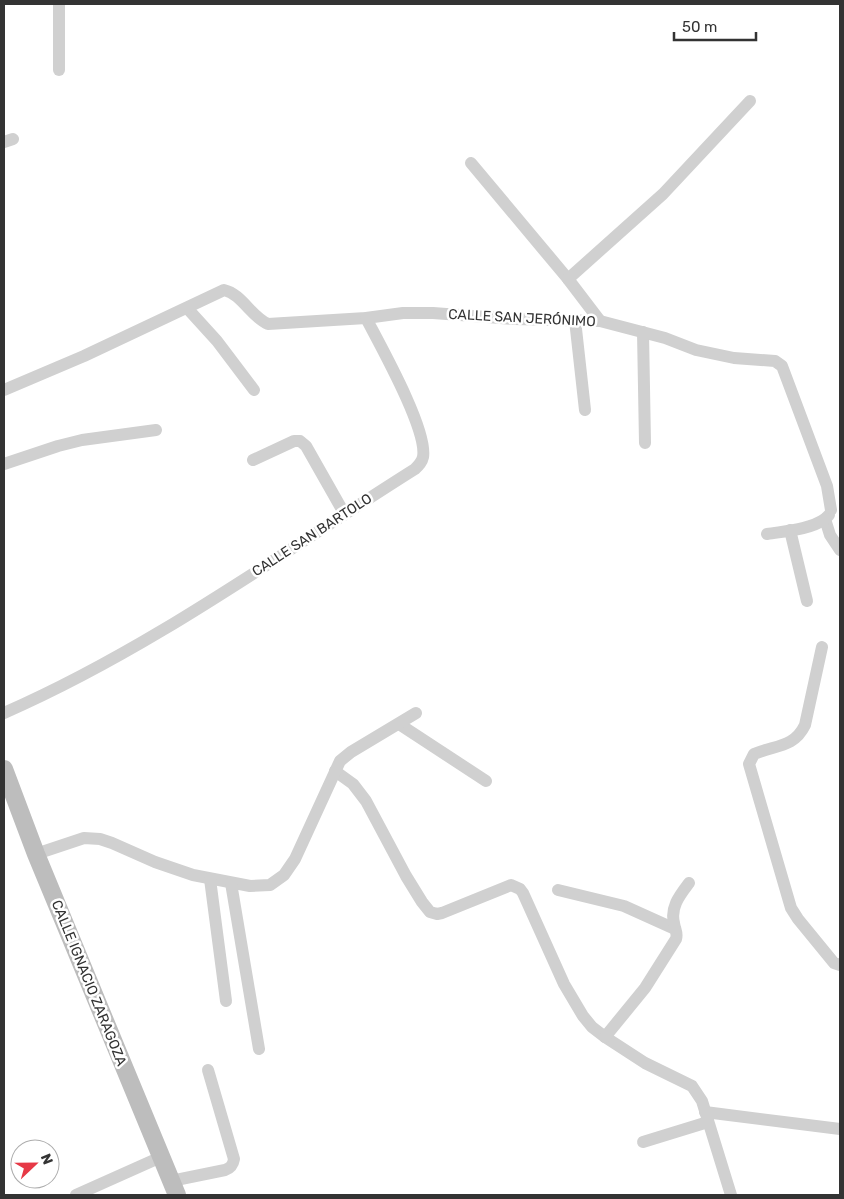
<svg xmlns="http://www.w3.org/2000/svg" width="844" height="1199" viewBox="0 0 844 1199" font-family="Rubik,sans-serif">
<rect width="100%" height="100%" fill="#fff"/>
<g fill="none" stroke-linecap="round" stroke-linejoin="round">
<g stroke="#d0d0d0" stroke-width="12">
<polyline points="59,70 59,4"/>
<polyline points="4,142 13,139"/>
<polyline points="471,163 568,279 600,321"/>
<polyline points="568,279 663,194 750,101"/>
<polyline points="187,308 217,341 254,390"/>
<polyline points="575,320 585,410"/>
<polyline points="643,332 645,443"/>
<path d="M4 390 84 356 224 290C242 294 251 317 268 324L366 318 403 313H433L514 319 600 321 665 338 696 350 734 358 775 361 782 366 827 486 831 510"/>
<polyline points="253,460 294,441 300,441 306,446 344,513"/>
<polyline points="4,464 58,446 82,440 156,430"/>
<polyline points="829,515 825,519 830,535 840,550"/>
<polyline points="790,530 807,601"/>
<path d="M767 534C785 531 809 530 825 519"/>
<path d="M822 647 805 725C794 748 775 745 754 754L749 764 791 908 798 919 834 963 840 965"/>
<path d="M4 713C150 649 280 554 415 469 419 465 422 462 423 457 428 430 380 345 366 318"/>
<polyline points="399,724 486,781"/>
<polyline points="335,771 353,784 366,801 406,876 422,902 430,912 437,914 442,913 511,885 520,889 523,893 564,984 583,1016 592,1027 605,1037 645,1063 692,1086 702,1101 731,1195"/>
<polyline points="36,854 84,838 100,839 112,843 155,862 193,875 250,886 270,885 284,875 295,859 340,761 351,752 416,713"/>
<polyline points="210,879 226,1001"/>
<polyline points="231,883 259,1049"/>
<polyline points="558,890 624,906 675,929"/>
<path d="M605 1037 645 988 676 939C678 933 675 930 674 923 670 907 680 895 689 883"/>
<polyline points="705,1112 840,1129"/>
<polyline points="643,1142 708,1122"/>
<path d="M171 1181 225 1170C231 1168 233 1165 234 1159L208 1070"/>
<polyline points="76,1195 161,1157"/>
</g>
<polyline stroke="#bdbdbd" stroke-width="18" points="4,769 36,854 177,1195"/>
</g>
<g text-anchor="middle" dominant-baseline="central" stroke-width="5" stroke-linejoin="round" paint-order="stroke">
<g font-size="14" fill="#333" stroke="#fff">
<text transform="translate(522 318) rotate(3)">CALLE SAN JERÓNIMO</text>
<text transform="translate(312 535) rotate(-33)">CALLE SAN BARTOLO</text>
<text transform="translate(89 983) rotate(68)">CALLE IGNACIO ZARAGOZA</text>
</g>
</g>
<rect width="844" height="1199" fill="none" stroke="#333333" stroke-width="10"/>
<g transform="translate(35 1164) rotate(68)"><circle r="24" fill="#ffffff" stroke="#adadad"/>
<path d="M0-4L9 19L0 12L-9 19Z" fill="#e63946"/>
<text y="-8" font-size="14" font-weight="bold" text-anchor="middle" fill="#333333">N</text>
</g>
<path d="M674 32v8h82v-8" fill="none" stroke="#333333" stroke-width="2.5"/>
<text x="682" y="32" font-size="15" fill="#333333" stroke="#ffffff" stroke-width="4" paint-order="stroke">50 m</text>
</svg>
